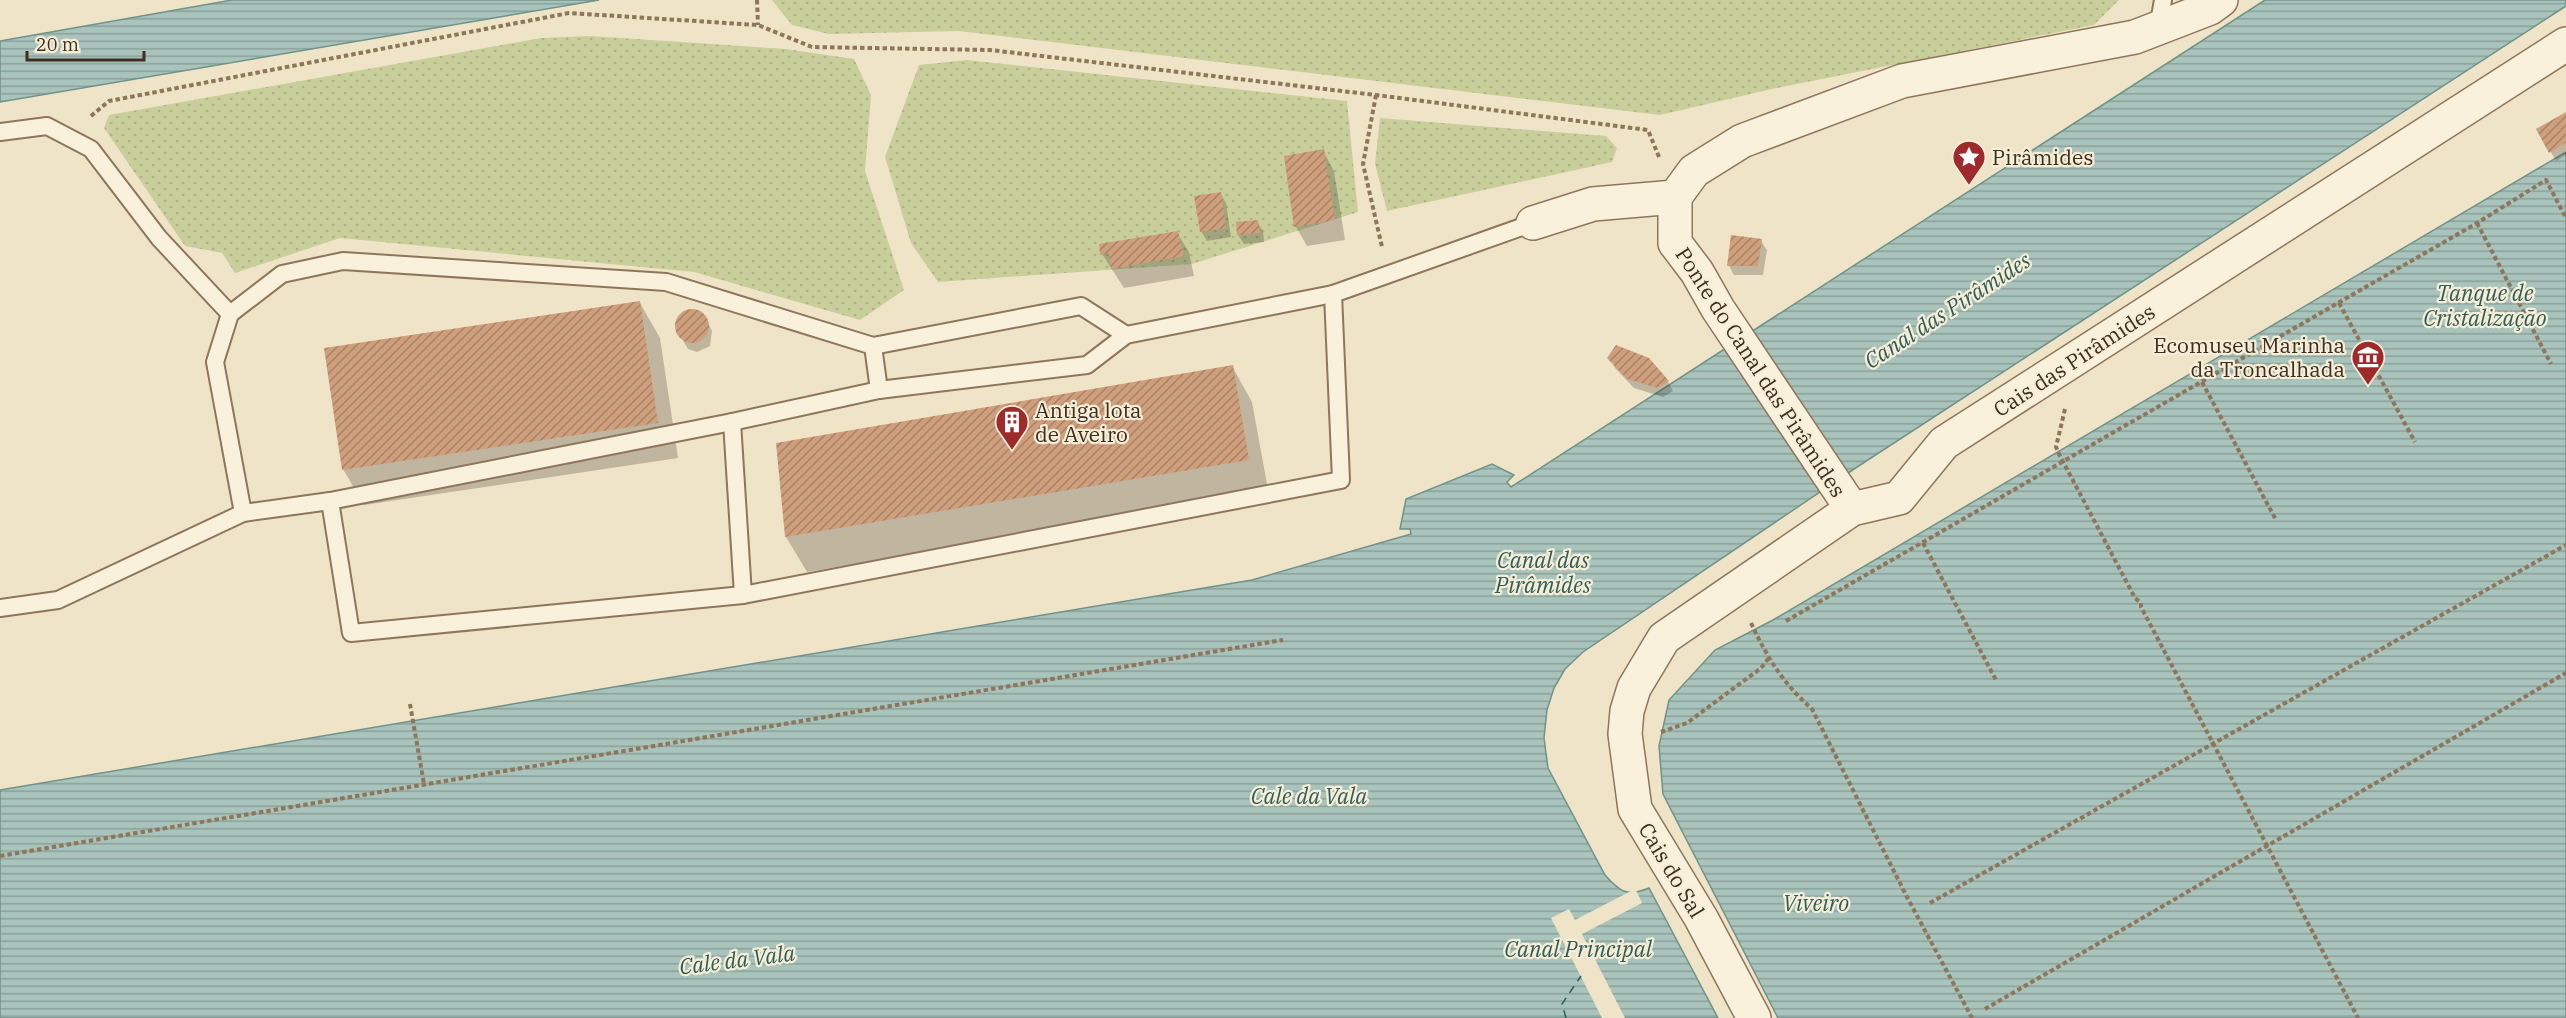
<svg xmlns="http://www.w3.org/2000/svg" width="2566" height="1018" viewBox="0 0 2566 1018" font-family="'IBM Plex Serif',serif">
<defs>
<pattern id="grass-dots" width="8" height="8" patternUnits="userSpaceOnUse" patternTransform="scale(1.5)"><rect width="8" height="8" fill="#c9cf9b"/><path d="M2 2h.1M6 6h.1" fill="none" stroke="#aeb285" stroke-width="1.8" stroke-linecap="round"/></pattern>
<pattern id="water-rules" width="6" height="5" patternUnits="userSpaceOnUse" patternTransform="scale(1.5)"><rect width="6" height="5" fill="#a9c4bc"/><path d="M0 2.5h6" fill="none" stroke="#8ba098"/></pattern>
<pattern id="building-hatch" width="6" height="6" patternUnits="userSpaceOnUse" patternTransform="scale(1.5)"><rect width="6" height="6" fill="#cf9f7d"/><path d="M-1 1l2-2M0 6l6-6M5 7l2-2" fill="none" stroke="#a98266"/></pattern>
</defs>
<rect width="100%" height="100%" fill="#f0e4c8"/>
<g fill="url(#grass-dots)">
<polygon points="772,0 2119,0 2094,25 1772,89 1660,115 959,31 829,34 792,25"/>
<polygon points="591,36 786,49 854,59 871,95 865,171 904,290 860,320 694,272 340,238 235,273 222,253 185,246 104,128 109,115 541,38"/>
<polygon points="967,60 1347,101 1358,212 1192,264 938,282 911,243 885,157 919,65"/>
<polygon points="1380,118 1606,136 1617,148 1612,162 1387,211 1375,164"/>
</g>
<g fill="url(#water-rules)" stroke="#6f938a" stroke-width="1.5">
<polygon points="232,0 599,0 0,102 0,41"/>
<path d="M2265 0H2566V6L1854 469 1583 652 1565 669 1554 688 1547 710 1544 738 1548 768 1605 875C1620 892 1627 897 1649 888L1718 1018H0V790L1252 580 1411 534 1410 529H1400L1406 499 1492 464 1514 475 1507 482 1511 487Z"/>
<polygon points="2566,152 2566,1018 1778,1018 1663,794 1659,746 1669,700 1715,650 1773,620"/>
</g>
<polygon fill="#f0e4c8" points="1633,890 1636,890 1642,903 1582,934 1625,1018 1602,1018 1551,918 1569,909 1575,920"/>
<g fill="#0003">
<polygon points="2566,114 2566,155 2556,161 2538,130"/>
<polygon points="1323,151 1334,171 1345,240 1307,246 1296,227"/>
<polygon points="1220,193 1226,203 1231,237 1207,241 1201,231"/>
<polygon points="1257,222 1263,231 1264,242 1244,244 1238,235"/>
<polygon points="1177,233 1189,252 1194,276 1124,288 1102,254"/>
<polygon points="1761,241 1767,250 1763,275 1734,275 1729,266"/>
<polygon points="640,303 660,338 678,458 364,505 343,469"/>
<polygon points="695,311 707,321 712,331 710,346 697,352 688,349 676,329 678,319 685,312"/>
<polygon points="1609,358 1668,382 1673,391 1663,397 1634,388 1615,368"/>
<polygon points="1232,366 1252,402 1269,495 807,572 786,537 778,444"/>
</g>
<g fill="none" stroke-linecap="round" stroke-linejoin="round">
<polyline stroke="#2f5d5a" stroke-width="1.5" stroke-dasharray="8 6" stroke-linecap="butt" points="1566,1018 1562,1004 1581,976"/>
</g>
<g fill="url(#building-hatch)">
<polygon points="2566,112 2566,143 2549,153 2536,129"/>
<polygon points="1324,149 1335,220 1294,227 1284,156"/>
<polygon points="1221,192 1226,228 1200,232 1194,196"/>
<polygon points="1258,220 1260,233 1237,235 1236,222"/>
<polygon points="1178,231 1184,256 1111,269 1109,253 1100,255 1099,244"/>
<polygon points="1731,235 1762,239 1758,266 1727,266"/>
<polygon points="640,301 658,423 342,470 324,348"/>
<circle cx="692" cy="326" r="17"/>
<polygon points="1616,345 1649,358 1669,381 1658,388 1627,379 1607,358"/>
<polygon points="1233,365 1249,460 785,537 776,443"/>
</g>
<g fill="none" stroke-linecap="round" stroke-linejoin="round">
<g stroke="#8d765c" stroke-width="20">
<g id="service">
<polyline points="2158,28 2163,0"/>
<polyline points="0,132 47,126 91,149 159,238 230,314"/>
<polyline points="873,346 879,390"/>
<polyline points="732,422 743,595 1341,480 1333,294"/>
<polyline points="330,501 351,633 743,595"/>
<polyline points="243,513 215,362 230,314 282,274 343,261 666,282 873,346 1081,306 1126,335"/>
<polyline points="0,608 58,600 243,513 330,501 732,422 879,390 1087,365 1126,335 1333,294 1533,223"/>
</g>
</g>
<g stroke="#8d765c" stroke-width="36">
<g id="minor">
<polyline points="1675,197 1675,243 1697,272 1718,309 1852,509"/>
<polyline points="1533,223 1593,204 1675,197 1694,171 1742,141 1902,81 2135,37 2210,8 2221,0"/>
<polyline points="1754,1018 1701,918 1635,809 1625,734 1627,711 1634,688 1664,638 1852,509 1899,498 1944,443 2566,44"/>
</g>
</g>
<g stroke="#8d765c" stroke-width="4" stroke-dasharray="4.5 3" stroke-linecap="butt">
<polyline points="757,0 758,25"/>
<polyline points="1376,95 1363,164 1382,247"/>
<polyline points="91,116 109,101 569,13 758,25 812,47 990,50 1376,95 1648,130 1659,157"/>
<polyline points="2477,223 2551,364"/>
<polyline points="2339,303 2415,442"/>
<polyline points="2202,382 2276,520"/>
<polyline points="2065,409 2056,447 2059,454 2135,598 2141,603 2141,607 2358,1018"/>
<polyline points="1923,543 1996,680"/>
<polyline points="1786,621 2477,223 2546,180 2566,218"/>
<path d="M1751 623C1768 659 1782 682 1812 709L1908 899 1972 1018"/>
<polyline points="410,704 424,784"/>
<polyline points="1661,732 1687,723 1761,668 1768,659"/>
<polyline points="0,856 1283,640"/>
<polyline points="1930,903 2566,545"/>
<polyline points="1985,1009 2566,673"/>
</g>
<use href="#service" stroke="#faf1dc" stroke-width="16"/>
<use href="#minor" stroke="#faf1dc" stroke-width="33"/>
</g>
<defs>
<g id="sight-pin" transform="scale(1.725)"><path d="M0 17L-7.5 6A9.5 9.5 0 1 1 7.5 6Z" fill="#9e2a2b" stroke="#f7eed8"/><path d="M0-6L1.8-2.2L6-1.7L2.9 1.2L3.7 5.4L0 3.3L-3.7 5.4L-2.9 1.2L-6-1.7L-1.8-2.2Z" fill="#fff"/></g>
<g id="museum-pin" transform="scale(1.725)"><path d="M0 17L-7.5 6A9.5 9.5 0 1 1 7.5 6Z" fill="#9e2a2b" stroke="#f7eed8"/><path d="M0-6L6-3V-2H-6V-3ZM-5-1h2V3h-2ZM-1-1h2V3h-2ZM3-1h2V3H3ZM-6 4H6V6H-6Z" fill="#fff"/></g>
<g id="building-pin" transform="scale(1.725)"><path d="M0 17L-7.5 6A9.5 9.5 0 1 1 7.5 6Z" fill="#9e2a2b" stroke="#f7eed8"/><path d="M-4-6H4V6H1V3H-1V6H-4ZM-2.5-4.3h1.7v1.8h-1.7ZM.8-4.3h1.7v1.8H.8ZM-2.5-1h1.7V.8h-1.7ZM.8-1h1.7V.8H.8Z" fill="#fff"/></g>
</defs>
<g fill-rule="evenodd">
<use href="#sight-pin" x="1969" y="157"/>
<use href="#museum-pin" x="2368" y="357"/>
<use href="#building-pin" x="1012" y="422"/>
</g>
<g text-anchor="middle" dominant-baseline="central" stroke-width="4.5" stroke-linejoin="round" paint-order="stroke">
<g font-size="21" fill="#3d2e20" stroke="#f7eed8" text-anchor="start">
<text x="1992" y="157">Pirâmides</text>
<text x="2345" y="345" text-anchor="end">Ecomuseu Marinha<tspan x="2345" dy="24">da Troncalhada</tspan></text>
<text x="1035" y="410">Antiga lota<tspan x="1035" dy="24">de Aveiro</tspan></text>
</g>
<g font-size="21" fill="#3d2e20" stroke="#f7eed8">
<text transform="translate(2074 360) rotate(-33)">Cais das Pirâmides</text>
<text transform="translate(1761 372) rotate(57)">Ponte do Canal das Pirâmides</text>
<text transform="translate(1672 870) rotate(59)">Cais do Sal</text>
</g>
<g font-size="22" font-style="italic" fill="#2f5d5a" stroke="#f7eed8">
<text x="2485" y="292">Tanque de<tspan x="2485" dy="25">Cristalização</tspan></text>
<text transform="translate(1947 310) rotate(-33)">Canal das Pirâmides</text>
<text x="1543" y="559">Canal das<tspan x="1543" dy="25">Pirâmides</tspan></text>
<text x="1309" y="795">Cale da Vala</text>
<text x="1816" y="902">Viveiro</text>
<text x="1578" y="948">Canal Principal</text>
<text transform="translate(737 959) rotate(-7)">Cale da Vala</text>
</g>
</g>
<path d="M27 51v9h117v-9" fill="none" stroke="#3d2e20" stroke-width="3"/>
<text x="36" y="51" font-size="18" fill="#3d2e20" stroke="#f7eed8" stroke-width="4.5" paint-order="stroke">20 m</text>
</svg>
